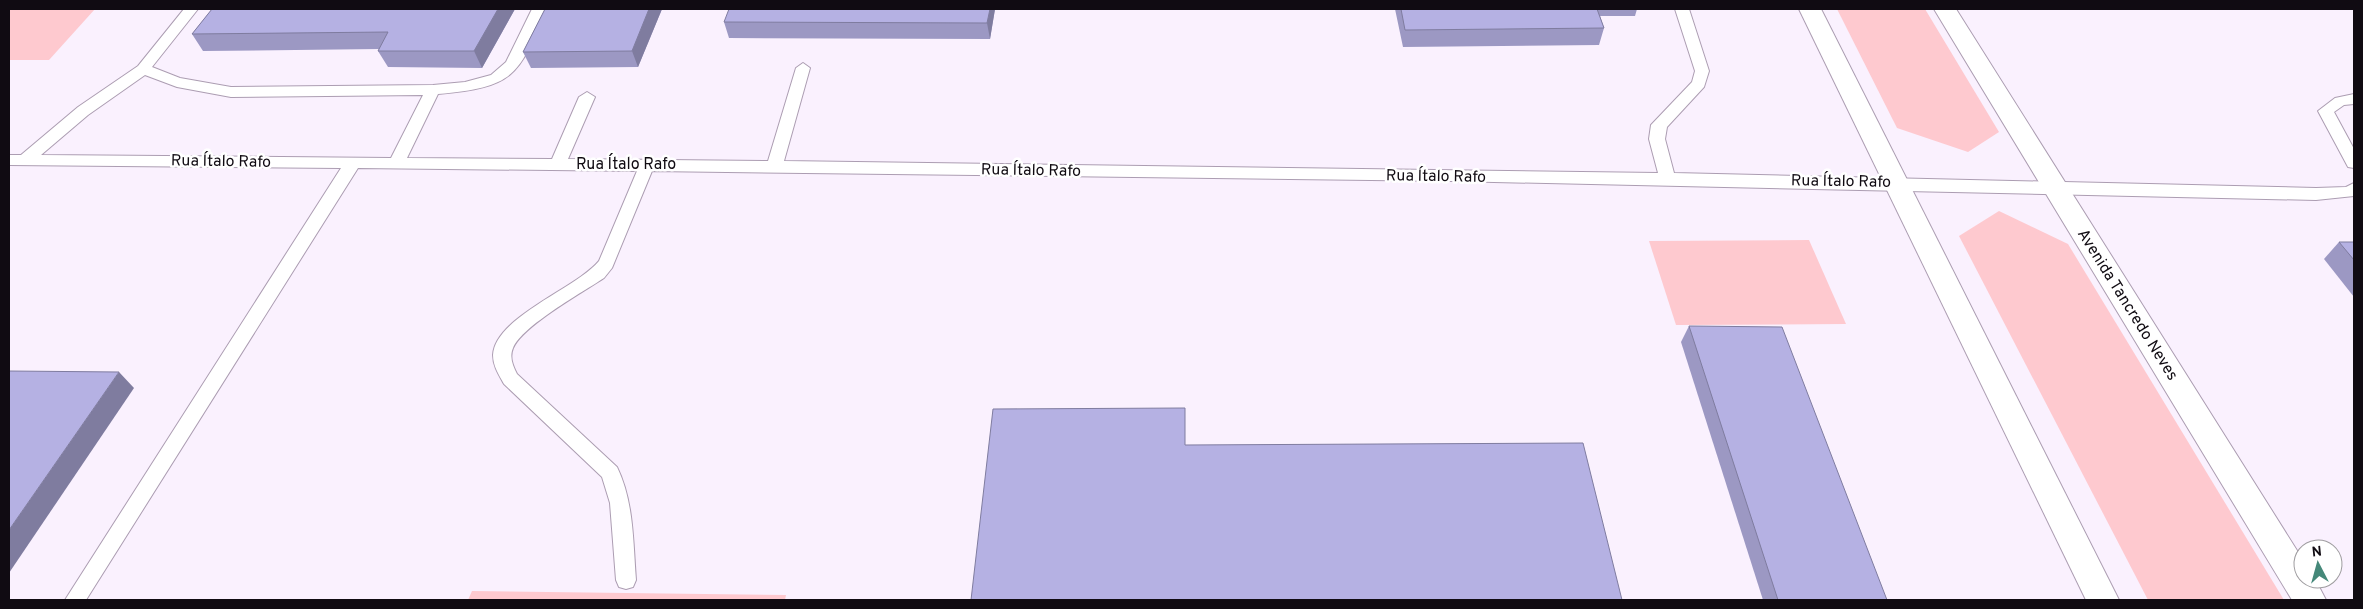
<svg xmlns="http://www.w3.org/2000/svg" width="2363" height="609" viewBox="0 0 2363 609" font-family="Overpass,sans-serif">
<rect width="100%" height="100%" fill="#faf1fe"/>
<g fill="#fec9cf">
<polygon points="9,9 95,9 49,60 9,60"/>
<polygon points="1837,9 1925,9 1999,132 1968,152 1897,128"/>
<polygon points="1999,211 2068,244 2284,600 2148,600 1959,236"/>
<polygon points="1809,240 1846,324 1676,325 1649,241"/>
<polygon points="472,591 786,595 785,600 468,600"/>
</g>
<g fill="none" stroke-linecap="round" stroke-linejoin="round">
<g stroke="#ac9db2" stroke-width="2">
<g id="service">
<path d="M184 9H198L152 67 180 78 231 87 433 85 465 82 491 75 506 62 532 9H546C519 77 513 87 438 94L407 158 552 159 579 97 587 92 595 97 568 159 768 161 796 68 803 63 810 68 784 161 1658 173 1649 139 1651 125 1692 82 1695 71 1675 9H1689L1709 71 1704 87 1667 127 1665 139 1674 173 2316 188 2346 187 2354 183V196L2316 200 1451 181 652 171 612 268 604 278C583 292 522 326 513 348 509 357 513 366 517 374L617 467C634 502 633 542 636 580L633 587 626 589 619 587 616 580 610 503 602 477 504 384C499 375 493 366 493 355 495 317 577 288 599 261L637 171 358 168 86 600H65L341 168 9 165V155H21L78 107 138 66ZM145 75 177 87 231 97 423 95 391 158 41 155 88 115Z"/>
<polygon points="2354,94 2354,104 2344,105 2334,112 2354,149 2354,168 2348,167 2318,111 2335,98"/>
</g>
</g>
<g stroke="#ac9db2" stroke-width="2">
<g id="secondary">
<polygon points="1799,9 1821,9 2119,600 2086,600"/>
<polygon points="1934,9 1956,9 2303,560 2303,579 2315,579 2326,600 2292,600"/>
</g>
</g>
<use href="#service" fill="#fff" fill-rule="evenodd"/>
<use href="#secondary" fill="#fff" fill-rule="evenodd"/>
</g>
<g fill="#9c98c3">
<polygon points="212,9 515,9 482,68 388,67 378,51 379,49 203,51 192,34"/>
<polygon points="545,9 662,9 638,67 531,68 523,52"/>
<polygon points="995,9 990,39 729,38 724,22"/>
<polygon points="1395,9 1637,9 1635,16 1600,16 1604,28 1599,45 1403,47"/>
<polygon points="2339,242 2354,242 2354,297 2324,259"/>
<polygon points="1689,326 1887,600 1763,600 1681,342"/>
</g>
<g fill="#7f7c9f">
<polygon points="498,9 515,9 482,68 474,51"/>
<polygon points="649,9 662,9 638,67 632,51"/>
<polygon points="990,9 995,9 990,39 987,23"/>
<polygon points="119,372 134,388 9,573 9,530"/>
</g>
<g fill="#b5b1e3" stroke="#7f7c9f">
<polygon points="212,9 498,9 474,51 378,51 388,32 192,34"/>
<polygon points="545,9 649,9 632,51 523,52"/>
<polygon points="729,9 990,9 987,23 724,22"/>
<polygon points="1401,9 1597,9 1604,28 1405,30"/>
<polygon points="2339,242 2354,242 2354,260"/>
<polygon points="1689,326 1782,327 1887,600 1778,600"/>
<polygon points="9,371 119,372 9,530"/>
<polygon points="1185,408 1185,445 1583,443 1622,600 971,600 993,409"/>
</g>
<g text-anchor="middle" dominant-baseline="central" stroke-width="5" stroke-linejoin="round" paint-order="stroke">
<g font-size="16" fill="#100b12" stroke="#fff">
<text transform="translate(221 162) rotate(1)">Rua Ítalo Rafo</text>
<text x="626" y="165">Rua Ítalo Rafo</text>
<text transform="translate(1031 171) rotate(1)">Rua Ítalo Rafo</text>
<text transform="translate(1436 177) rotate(1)">Rua Ítalo Rafo</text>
<text transform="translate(1841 182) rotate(1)">Rua Ítalo Rafo</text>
<text transform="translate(2127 305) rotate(58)">Avenida Tancredo Neves</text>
</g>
</g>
<rect width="2363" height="609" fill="none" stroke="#100b12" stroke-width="20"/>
<g transform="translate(2318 564) rotate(354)"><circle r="24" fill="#ffffff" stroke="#9f9da0"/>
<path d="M0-4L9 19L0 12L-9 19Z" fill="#458879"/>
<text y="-8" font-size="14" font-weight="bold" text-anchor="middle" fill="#100b12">N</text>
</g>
</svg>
